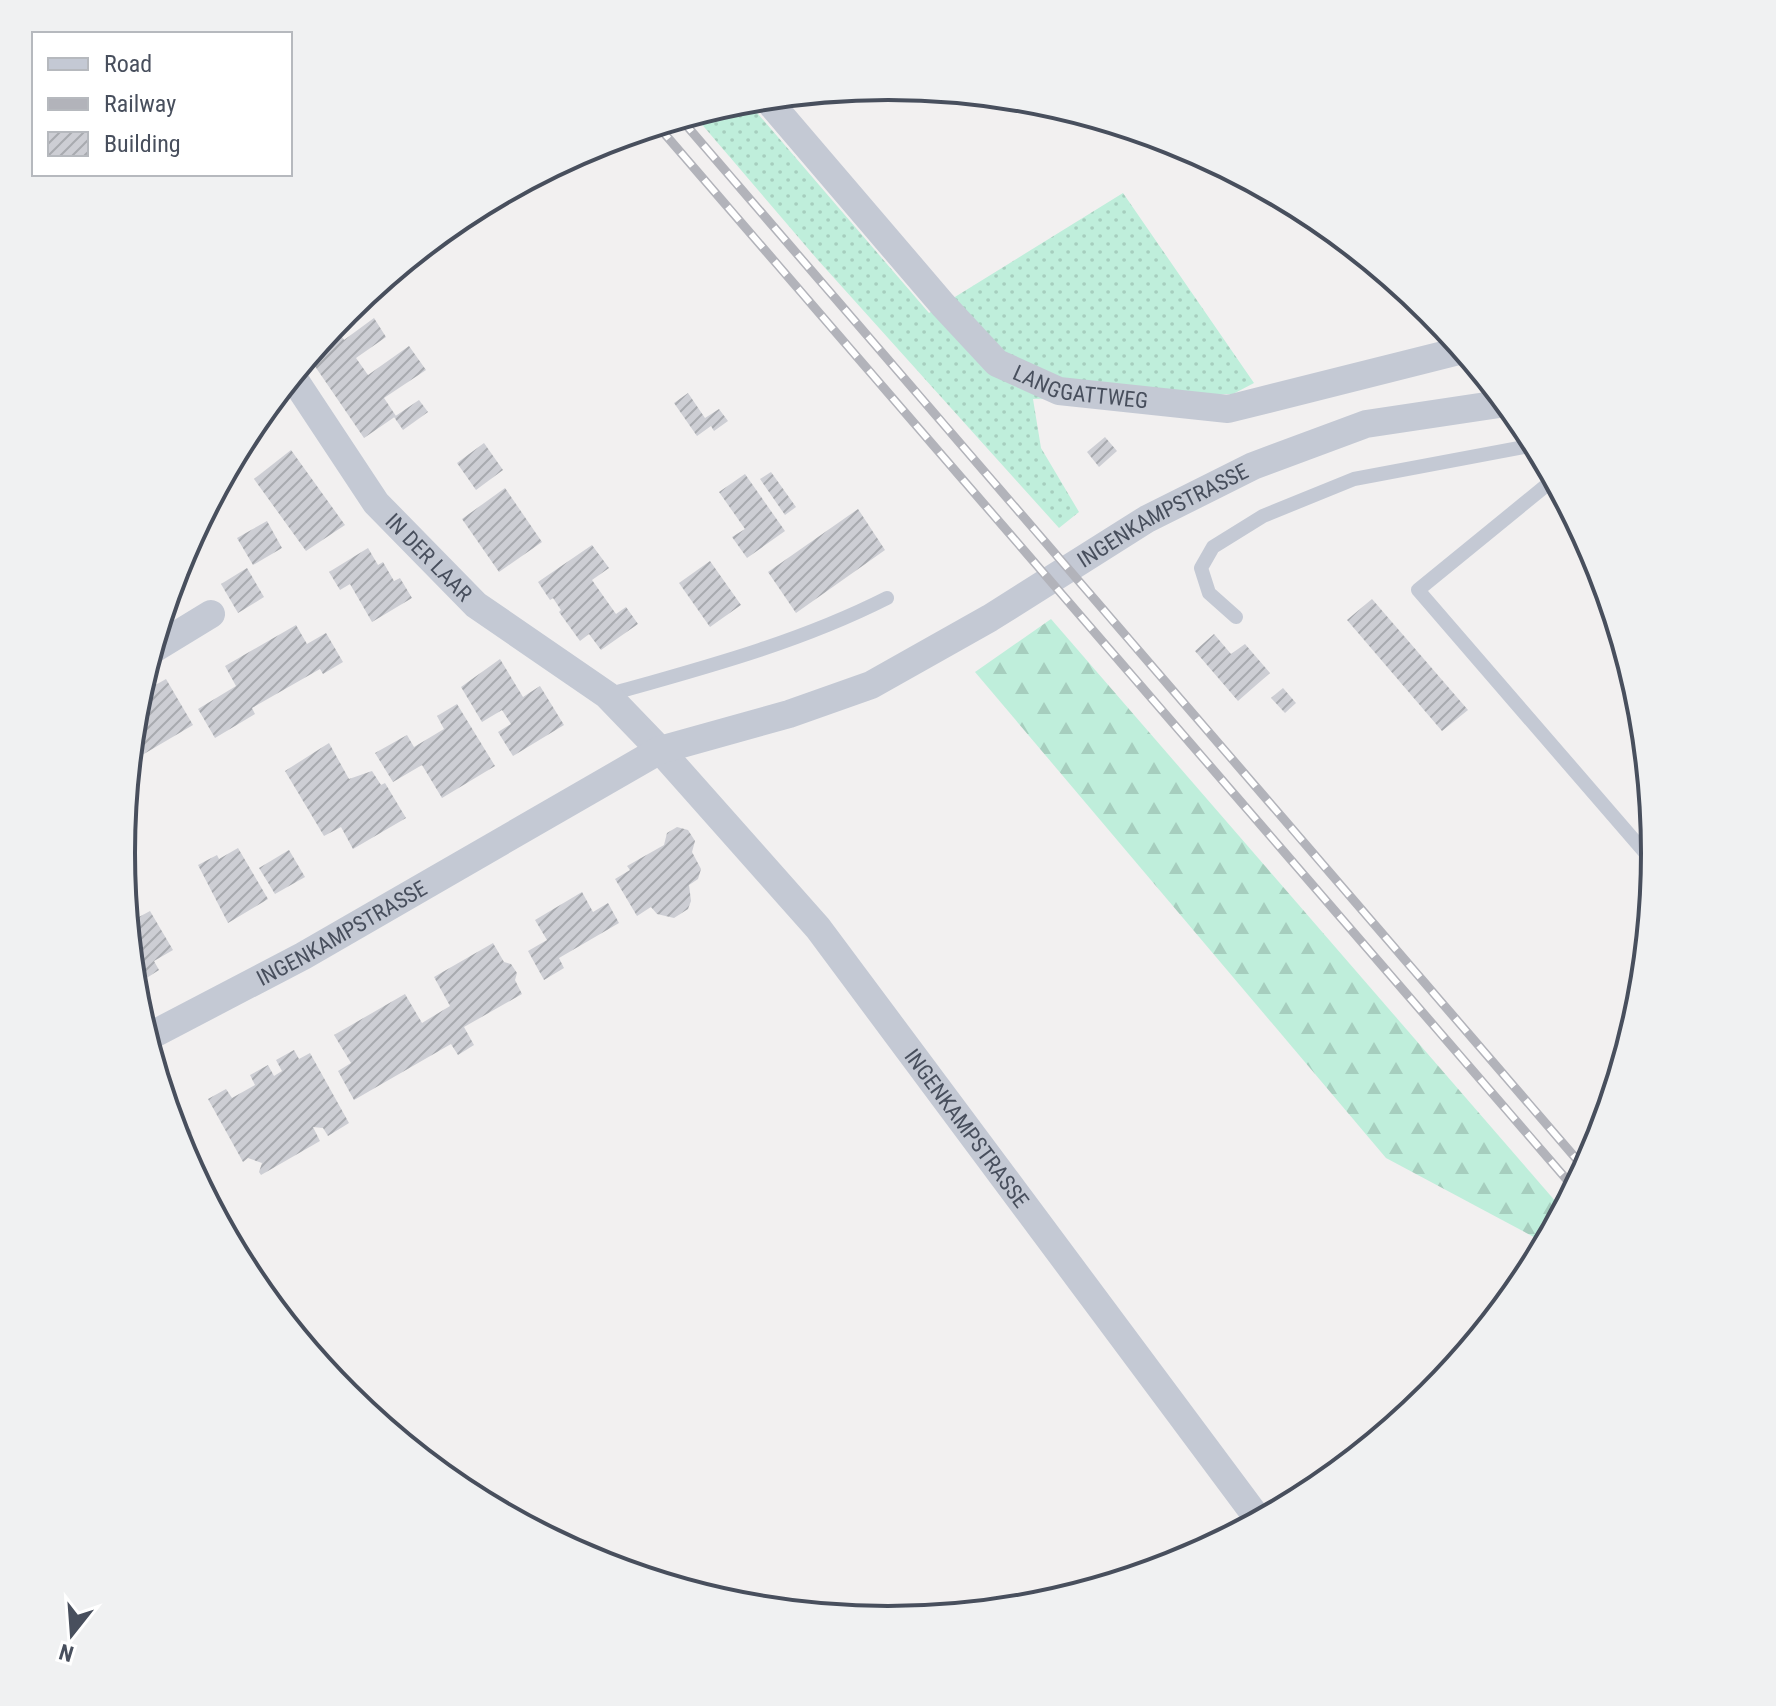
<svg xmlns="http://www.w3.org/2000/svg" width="1776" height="1706" viewBox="0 0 1776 1706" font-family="'Roboto Condensed',sans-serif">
<defs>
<pattern id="grass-dots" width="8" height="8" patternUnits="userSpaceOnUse" patternTransform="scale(2)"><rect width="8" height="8" fill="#bfeedb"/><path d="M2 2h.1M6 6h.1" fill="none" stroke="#a6cebe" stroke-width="1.8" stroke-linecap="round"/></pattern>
<pattern id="forest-firs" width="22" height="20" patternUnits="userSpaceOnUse" patternTransform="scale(2)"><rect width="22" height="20" fill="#bfeedb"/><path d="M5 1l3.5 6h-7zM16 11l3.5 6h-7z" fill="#a6cebe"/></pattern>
<pattern id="building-hatch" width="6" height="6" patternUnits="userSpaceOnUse" patternTransform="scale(2)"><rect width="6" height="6" fill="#cdced4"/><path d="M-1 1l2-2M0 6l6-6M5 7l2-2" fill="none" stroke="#a8aaaf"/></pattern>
</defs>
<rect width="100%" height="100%" fill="#f2f0f0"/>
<polygon fill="url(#grass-dots)" points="746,100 929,313 1123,193 1254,383 1233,394 1033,399 1041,448 1079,512 1059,528 817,259 693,114"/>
<polygon fill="url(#forest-firs)" points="1051,619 1563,1210 1545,1243 1386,1158 975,672"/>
<g fill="url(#building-hatch)">
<polygon points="374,318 386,337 356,358 368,375 409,346 426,370 384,398 396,416 364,438 308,356 334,325 344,340"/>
<polygon points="688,393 705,418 719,409 728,421 714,431 711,426 697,436 674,403"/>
<polygon points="419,400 428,412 403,430 394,417"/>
<polygon points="1105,437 1117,451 1099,467 1087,452"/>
<polygon points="484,443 503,470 476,490 457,463"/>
<polygon points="291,450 345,525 306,551 254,479"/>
<polygon points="771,472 796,507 785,515 760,479"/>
<polygon points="745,474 785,531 747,558 732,537 745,529 719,492"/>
<polygon points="505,488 542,542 499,572 462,519"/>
<polygon points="858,509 885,550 796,613 768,572"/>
<polygon points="267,521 282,548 253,565 237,538"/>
<polygon points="592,545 609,568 592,580 616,614 626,607 638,624 601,650 589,634 580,641 559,612 561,610 553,598 550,600 538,582"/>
<polygon points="368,548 378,565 383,562 394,581 400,578 412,598 372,622 350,584 340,590 329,572"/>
<polygon points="710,561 741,605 710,627 679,583"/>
<polygon points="247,568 264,597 238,613 221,584"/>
<polygon points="1372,599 1468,710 1442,731 1347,620"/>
<polygon points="296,625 307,644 326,633 343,662 323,674 320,669 252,708 255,714 215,738 198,709 236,686 225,666"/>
<polygon points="1214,634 1231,654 1245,644 1270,673 1238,701 1195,651"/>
<polygon points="500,659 523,697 540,686 564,725 513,756 498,732 511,724 502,710 482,722 461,687"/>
<polygon points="166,679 193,725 137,758 131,749 138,695"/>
<polygon points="1283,688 1296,703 1285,713 1271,698"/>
<polygon points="457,704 495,766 442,798 422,765 393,782 375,753 407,735 414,747 444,729 437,716"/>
<polygon points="329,743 349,779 372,771 381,785 385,783 406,818 353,849 341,827 324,836 285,771"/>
<polygon points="677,827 688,830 695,841 692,852 701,869 698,879 689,885 691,901 688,909 674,918 657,914 651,907 637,916 615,879 630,870 627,866 664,845 667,833"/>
<polygon points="238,848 268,899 228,923 198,865 217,855 219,859"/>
<polygon points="289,850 305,877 275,894 259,868"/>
<polygon points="582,892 593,912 608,903 619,923 559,958 564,968 544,980 528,951 547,940 535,920"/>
<polygon points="150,911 173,950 154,961 159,970 145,979 139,970 133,974 128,923"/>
<polygon points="493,943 504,962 511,964 517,973 515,980 522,994 464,1027 474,1045 458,1055 451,1044 354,1100 338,1071 351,1063 334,1035 405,994 422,1023 450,1006 434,977"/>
<polygon points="294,1050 299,1059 310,1053 349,1123 328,1136 323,1128 313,1127 320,1141 261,1175 259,1172 262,1163 248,1158 243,1162 208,1099 226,1089 232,1098 255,1085 250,1075 268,1065 274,1076 282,1071 276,1060"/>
<polygon points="176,1104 192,1133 178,1141 168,1108"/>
</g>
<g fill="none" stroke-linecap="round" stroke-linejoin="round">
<g stroke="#c4c9d4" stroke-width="14">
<polyline points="1554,479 1418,590 1654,863"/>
<polyline points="1236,617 1209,593 1201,568 1213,547 1263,516 1354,479 1535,445"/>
<path d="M607 695C703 668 798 643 887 598"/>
</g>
<g stroke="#c4c9d4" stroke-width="28">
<path id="s1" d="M766 98 943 305 997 363 1059 391 1228 409 1455 352 1461 348"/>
<path id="s2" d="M292 376 376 503 476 605 607 695 660 750 818 928 1259 1520"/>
<polyline points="152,650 211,614"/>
<path id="s3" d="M146 1038 303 956 660 750 789 714 871 685 990 618 1147 519 1253 466 1366 424 1506 403"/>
</g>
<g stroke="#b2b3ba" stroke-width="9">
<g id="rail">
<polyline points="680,118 1585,1169"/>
<polyline points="657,125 1574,1188"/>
</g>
</g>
<use href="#rail" stroke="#fff" stroke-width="6" stroke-dasharray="18" stroke-linecap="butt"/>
</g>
<g text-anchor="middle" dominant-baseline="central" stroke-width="7" stroke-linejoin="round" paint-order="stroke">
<g font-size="22" fill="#484f5d" stroke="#fff">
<text stroke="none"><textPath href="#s1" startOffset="440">LANGGATTWEG</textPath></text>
<text stroke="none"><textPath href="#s3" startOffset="1148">INGENKAMPSTRASSE</textPath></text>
<text stroke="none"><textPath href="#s2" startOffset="228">IN DER LAAR</textPath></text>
<text stroke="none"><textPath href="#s3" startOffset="222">INGENKAMPSTRASSE</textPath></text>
<text stroke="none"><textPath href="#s2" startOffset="1018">INGENKAMPSTRASSE</textPath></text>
</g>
</g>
<path d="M0 0H1776V1706H0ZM135 853a753 753 0 1 1 1506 0a753 753 0 1 1-1506 0Z" fill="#f0f1f2" fill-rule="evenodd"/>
<path fill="none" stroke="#484f5d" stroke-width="4" d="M135 853a753 753 0 1 1 1506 0a753 753 0 1 1-1506 0Z"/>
<rect x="32" y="32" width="260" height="144" fill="#ffffff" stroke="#b6b9be" stroke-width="2"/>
<rect x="48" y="58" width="40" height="12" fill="#c4c9d4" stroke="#b6b9be" stroke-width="2"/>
<text x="104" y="72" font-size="24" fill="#484f5d">Road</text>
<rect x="48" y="98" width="40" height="12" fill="#b2b3ba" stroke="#b6b9be" stroke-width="2"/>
<text x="104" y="112" font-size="24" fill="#484f5d">Railway</text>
<rect x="48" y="132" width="40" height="24" fill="url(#building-hatch)" stroke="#b6b9be" stroke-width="2"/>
<text x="104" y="152" font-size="24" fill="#484f5d">Building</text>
<g transform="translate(72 1634) rotate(197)" stroke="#ffffff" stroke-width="6" paint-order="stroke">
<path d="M0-6L14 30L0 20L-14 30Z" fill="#484f5d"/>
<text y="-12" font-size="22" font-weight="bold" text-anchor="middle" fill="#484f5d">N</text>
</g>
</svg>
